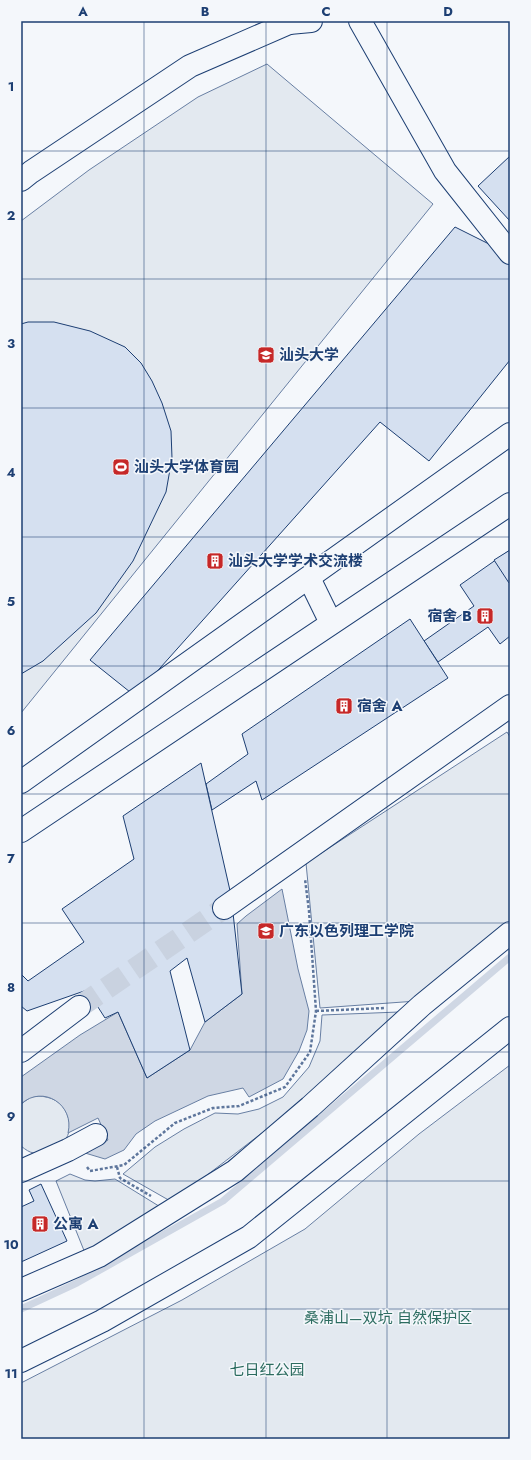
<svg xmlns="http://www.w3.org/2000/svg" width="531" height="1460" viewBox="0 0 531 1460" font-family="Jost,'Noto Sans SC',sans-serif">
<rect width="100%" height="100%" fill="#f4f7fb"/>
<g fill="#e3e9f0" stroke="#687fa3">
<polygon points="267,64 433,204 21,713 21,221 89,170 198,97"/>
<polygon points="507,732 510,737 510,924 417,1001 320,1008 306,863"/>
<polygon points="399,1012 288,1113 172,1202 123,1174 155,1147 184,1129 215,1113 238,1114 259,1109 283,1097 309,1067 320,1041 322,1015"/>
<polygon points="510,1065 510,1439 21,1439 21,1383 182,1300 305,1229 419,1134"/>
<path d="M40 1096C47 1097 52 1098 58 1102 70 1111 74 1131 63 1143 60 1147 51 1148 46 1150 35 1155 31 1154 21 1146V1104L31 1097Z"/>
<polygon points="70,1174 85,1180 95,1181 115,1179 162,1208 85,1253 56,1181"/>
</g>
<path fill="#cfd7e4" stroke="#687fa3" d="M282 889 298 969 309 1011 307 1030 299 1051 283 1079 249 1097 243 1088 208 1096 155 1121 136 1134 124 1150 105 1159 85 1153 108 1140 98 1118 68 1133C75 1105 43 1084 21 1104V1077L80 1035 118 1012 147 1078 190 1050 205 1022 242 994 237 924 246 916Z"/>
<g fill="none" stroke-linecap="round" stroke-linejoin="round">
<polyline stroke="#cfd7e4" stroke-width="7" points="21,1309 77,1283 223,1201 510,957"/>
</g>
<g fill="#d5e0f0" stroke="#1d3f73">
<polygon points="510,156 510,221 478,186"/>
<polygon points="455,227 493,246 510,264 510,360 429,461 380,422 135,696 90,660"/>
<polygon points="28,322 54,322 90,331 125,347 141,363 152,381 162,403 171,431 172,458 166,492 133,561 96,613 43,661 21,674 21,324"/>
<polygon points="510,550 510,636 500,644 488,627 438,662 424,641 474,606 460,585"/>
<polygon points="510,550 510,582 509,583 494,560"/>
<polygon points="410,619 448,678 262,800 256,781 212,810 206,784 248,754 242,734"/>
<polygon points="201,763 231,895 242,994 205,1022 187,958 170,971 190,1050 147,1078 118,1012 105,1018 87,990 27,1011 21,1006 21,974 28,981 84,942 62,909 134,859 123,816"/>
<polygon points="41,1184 67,1241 21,1262 21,1207 34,1201 29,1190"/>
</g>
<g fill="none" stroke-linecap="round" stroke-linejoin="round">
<polyline stroke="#c9d2e0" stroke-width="22" stroke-dasharray="22 11" stroke-linecap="butt" points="79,1007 224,908"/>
<g stroke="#1d3f73" stroke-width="24">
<g id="minor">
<polyline points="282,21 289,23 311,21"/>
<polyline points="360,21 445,171 510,253"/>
<polyline points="21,180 31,172 190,66 289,23"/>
<polyline points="309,578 331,623"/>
<polyline points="21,782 510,434"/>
<polyline points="21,831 510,504"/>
<polyline points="224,908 510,706"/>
<polyline points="21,1051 79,1007"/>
<polyline points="21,1171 68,1150 96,1135"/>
<polyline points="21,1290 99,1256 235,1171 310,1107 422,1005 510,933"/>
<polyline points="21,1361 102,1321 249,1237 510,1028"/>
</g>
</g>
<g stroke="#5e769c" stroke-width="2.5" stroke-dasharray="3 2" stroke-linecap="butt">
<polyline points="316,1011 384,1008"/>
<polyline points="87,1167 90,1171 124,1165 175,1123 213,1108 239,1106 285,1087 310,1052 316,1011 309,911 305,879"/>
<polyline points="117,1167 120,1178 151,1196"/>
</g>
<use href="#minor" stroke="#f4f7fb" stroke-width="22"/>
</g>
<path fill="none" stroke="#1d3f73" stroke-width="1" stroke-opacity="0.55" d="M144 21V1439M266 21V1439M387 21V1439M21 151H510M21 279H510M21 408H510M21 537H510M21 666H510M21 794H510M21 923H510M21 1052H510M21 1181H510M21 1309H510"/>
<defs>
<g id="university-square" transform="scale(0.9)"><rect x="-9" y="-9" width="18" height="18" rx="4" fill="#c62828" stroke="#f4f7fb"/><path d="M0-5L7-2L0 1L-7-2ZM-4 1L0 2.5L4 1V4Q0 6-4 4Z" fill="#fff"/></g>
<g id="stadium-square" transform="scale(0.9)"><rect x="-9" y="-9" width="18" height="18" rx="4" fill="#c62828" stroke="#f4f7fb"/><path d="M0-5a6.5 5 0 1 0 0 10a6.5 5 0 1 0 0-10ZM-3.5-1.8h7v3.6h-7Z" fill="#fff"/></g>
<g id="building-square" transform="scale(0.9)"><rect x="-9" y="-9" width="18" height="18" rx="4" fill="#c62828" stroke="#f4f7fb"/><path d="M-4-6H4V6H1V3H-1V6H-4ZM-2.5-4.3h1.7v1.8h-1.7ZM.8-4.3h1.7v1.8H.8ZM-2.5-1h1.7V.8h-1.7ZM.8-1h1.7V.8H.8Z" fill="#fff"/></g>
</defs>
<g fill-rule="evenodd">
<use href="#university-square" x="266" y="355"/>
<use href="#stadium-square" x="121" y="467"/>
<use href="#building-square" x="215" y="561"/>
<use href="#building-square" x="485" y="616"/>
<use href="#building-square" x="344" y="706"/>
<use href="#university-square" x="266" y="931"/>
<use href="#building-square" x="40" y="1224"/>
</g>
<g text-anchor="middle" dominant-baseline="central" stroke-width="3" stroke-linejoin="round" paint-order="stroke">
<g font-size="15" font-weight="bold" fill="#1d3f73" stroke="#f4f7fb" text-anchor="start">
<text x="279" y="355">汕头大学</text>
<text x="134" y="467">汕头大学体育园</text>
<text x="228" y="561">汕头大学学术交流楼</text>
<text x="472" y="616" text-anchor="end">宿舍 B</text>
<text x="357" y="706">宿舍 A</text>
<text x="279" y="931">广东以色列理工学院</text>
<text x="53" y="1224">公寓 A</text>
</g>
<g font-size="15" fill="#2c6c60" stroke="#f4f7fb">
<text x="388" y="1318">桑浦山—双坑 自然保护区</text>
<text x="267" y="1370">七日红公园</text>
</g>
</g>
<rect width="531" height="1460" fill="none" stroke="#f4f7fb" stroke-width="44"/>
<rect x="22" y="22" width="487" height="1416" fill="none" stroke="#1d3f73" stroke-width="1.5"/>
<g font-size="13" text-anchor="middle" font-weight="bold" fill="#1d3f73">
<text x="83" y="16">A</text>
<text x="205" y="16">B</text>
<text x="326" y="16">C</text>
<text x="448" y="16">D</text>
<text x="11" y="91">1</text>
<text x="11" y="220">2</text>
<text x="11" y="348">3</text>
<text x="11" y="477">4</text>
<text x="11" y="606">5</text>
<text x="11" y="735">6</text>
<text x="11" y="863">7</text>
<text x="11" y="992">8</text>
<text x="11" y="1121">9</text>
<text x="11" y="1249">10</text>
<text x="11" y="1378">11</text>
</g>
</svg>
